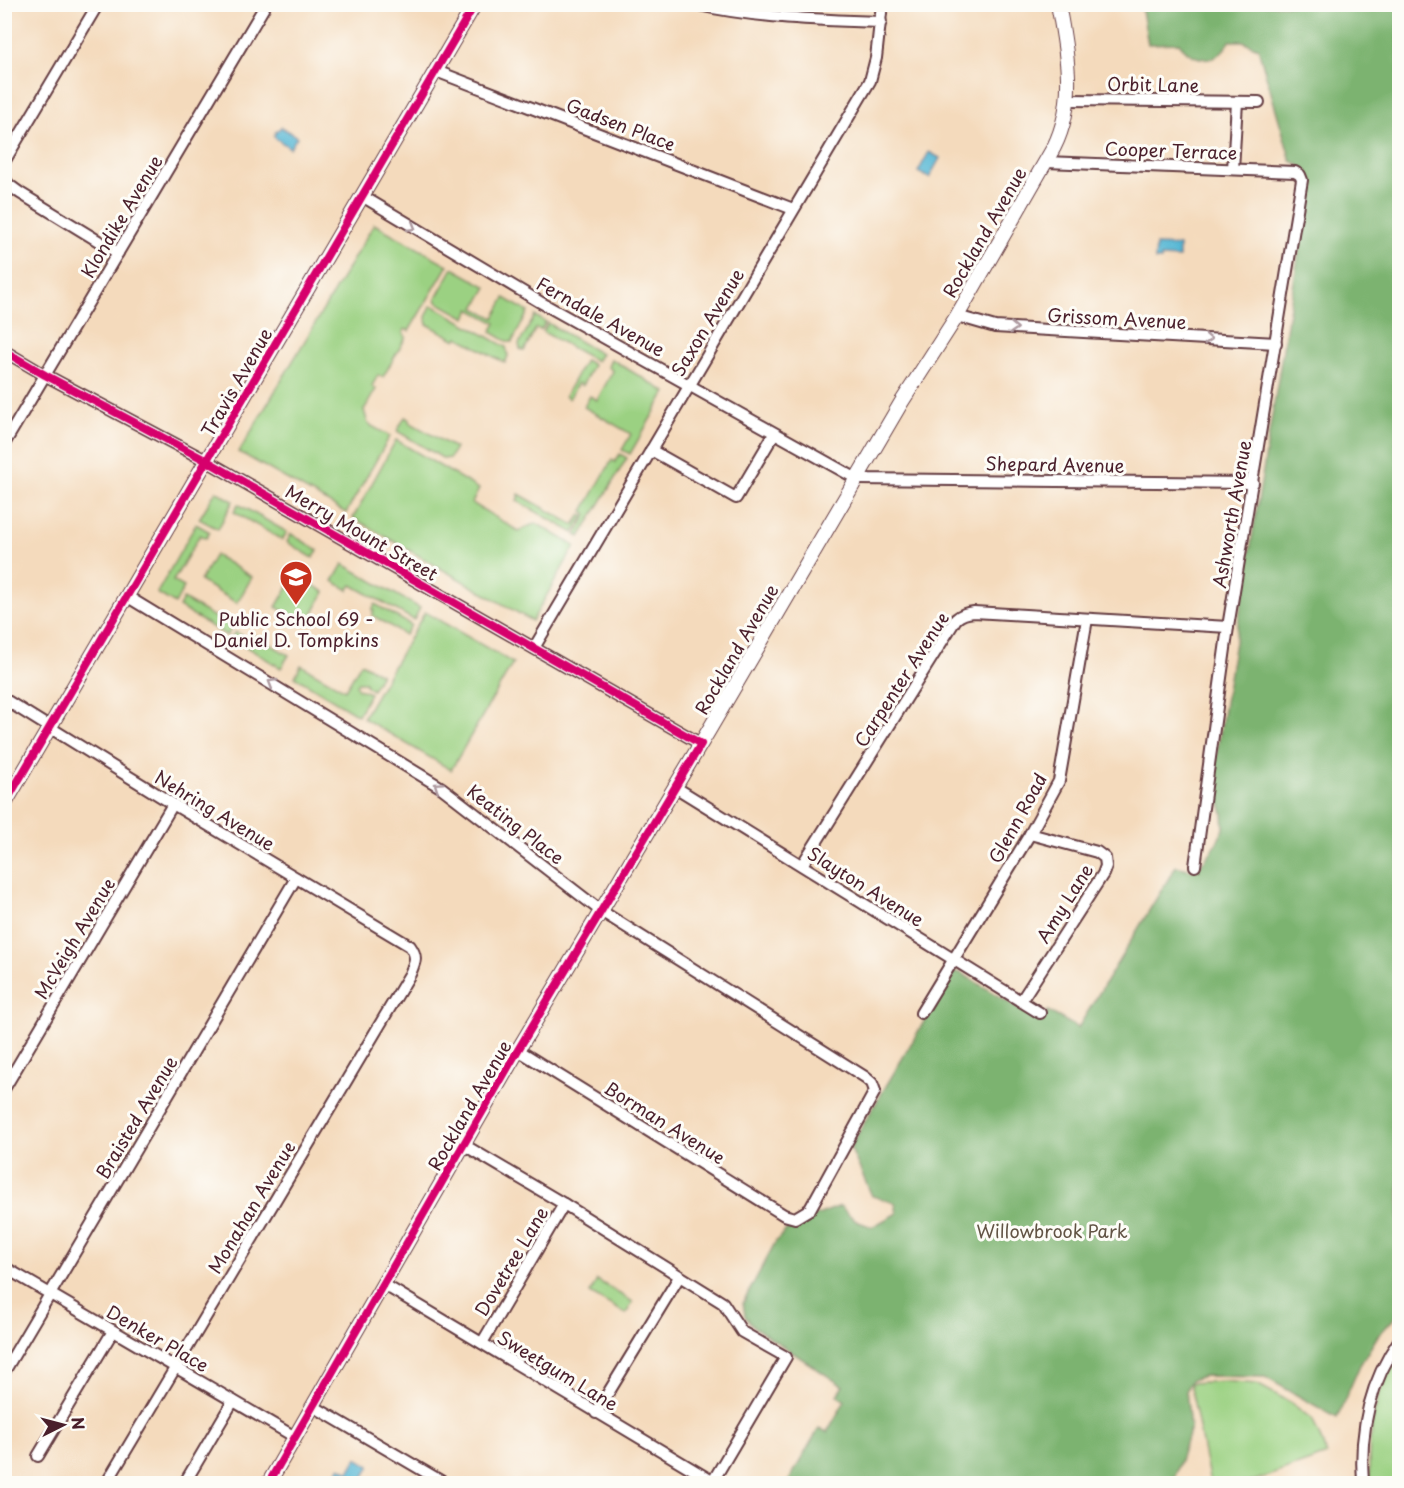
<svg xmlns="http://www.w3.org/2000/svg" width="1404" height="1488" viewBox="0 0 1404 1488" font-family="'Playpen Sans',sans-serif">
<rect width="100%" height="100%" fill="#fdfcf7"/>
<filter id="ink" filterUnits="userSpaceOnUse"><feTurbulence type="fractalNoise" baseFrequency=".0167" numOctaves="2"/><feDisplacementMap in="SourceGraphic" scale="12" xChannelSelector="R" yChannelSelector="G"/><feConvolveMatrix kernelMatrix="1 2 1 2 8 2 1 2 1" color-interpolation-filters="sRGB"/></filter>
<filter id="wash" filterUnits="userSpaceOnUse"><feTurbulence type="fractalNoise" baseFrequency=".008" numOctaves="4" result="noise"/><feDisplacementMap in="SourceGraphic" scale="24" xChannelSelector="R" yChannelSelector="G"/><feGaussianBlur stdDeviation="1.35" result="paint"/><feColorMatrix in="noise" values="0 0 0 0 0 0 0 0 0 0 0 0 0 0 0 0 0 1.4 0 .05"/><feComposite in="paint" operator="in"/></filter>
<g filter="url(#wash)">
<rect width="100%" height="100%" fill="#f4dabc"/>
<g fill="#9bd182" stroke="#727856" stroke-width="1.5">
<polygon points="374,224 448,265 409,331 405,329 403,333 406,337 383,377 378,375 372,386 376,389 364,410 368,424 390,436 346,513 239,452"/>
<polygon points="453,268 487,287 475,308 494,318 505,298 528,312 512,342 508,342 491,332 496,323 470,309 466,318 437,302 436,298"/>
<polygon points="431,306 434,306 506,347 508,356 505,363 458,337 456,340 427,324 426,317"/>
<polygon points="535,316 546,322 541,330 536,328 524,351 520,349 519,344"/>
<polygon points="548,323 601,354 596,361 543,332"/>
<polygon points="611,359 666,392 630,454 622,450 631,434 584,407 590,396 597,400 613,371 608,367"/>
<polygon points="585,360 593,365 582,386 578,383 569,399 565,396"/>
<polygon points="405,417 410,420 409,422 455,448 450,458 444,459 397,431"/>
<polygon points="396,440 479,489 472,503 518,531 536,523 575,546 532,621 353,518"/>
<polygon points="620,454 627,458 580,537 576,535 587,514 583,511 612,460 615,462"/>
<polygon points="216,491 233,501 218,529 199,519"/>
<polygon points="519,494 574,525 581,515 584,516 574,533 517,501"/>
<polygon points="238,504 287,532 282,540 234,512"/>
<polygon points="196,524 210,532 206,538 200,535 173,581 184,587 175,604 157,593"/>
<polygon points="291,534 318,550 313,558 287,542"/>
<polygon points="215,555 252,577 237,603 200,581"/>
<polygon points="343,564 420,608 414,620 352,585 348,590 333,581"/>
<polygon points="295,575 325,592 306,624 276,607"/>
<polygon points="183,599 232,627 227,636 179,607"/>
<polygon points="375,604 411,625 405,635 372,615 374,611 372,610"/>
<polygon points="425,612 513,663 451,770 363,718"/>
<polygon points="235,632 249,639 252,634 289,655 281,668 231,638"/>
<polygon points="361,663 381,674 372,690 366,686 365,682 358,682 356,685 358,689 370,693 358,715 295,677 301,665 345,690"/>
<polygon points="597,1280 633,1302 626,1314 590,1293"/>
<path d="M1399 1351V1483H1370C1366 1436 1374 1392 1399 1351Z"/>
<polygon points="1223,1381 1257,1384 1290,1402 1313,1420 1327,1455 1248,1483 1210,1483 1190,1383"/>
</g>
<path fill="#7cb370" stroke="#63694e" stroke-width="1.5" d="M1141 5H1399V1313L1377 1337 1360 1365 1337 1418 1265 1377 1204 1376 1191 1380 1186 1390 1190 1428 1173 1483 787 1484 819 1428 827 1432 845 1401 837 1395 843 1386 754 1327 745 1316 743 1303 776 1241 790 1226 840 1206 856 1221 872 1227 897 1213 895 1203 872 1196 850 1147 951 976 955 972 961 973 1041 1022 1048 1011 1078 1028 1176 866 1192 870 1198 868 1212 851 1224 829 1223 814 1220 802 1211 788 1309 190C1308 175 1306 167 1291 161L1258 48 1243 41H1230C1217 64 1195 64 1179 43L1148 44Z"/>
<g fill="#56b7d4" stroke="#506b80" stroke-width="1.5">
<polygon points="281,127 297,137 290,148 274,137 275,133"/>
<polygon points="929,152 940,158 929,178 918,172"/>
<polygon points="1156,245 1179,246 1179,258 1161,257 1161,260 1155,260"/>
<polygon points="357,1458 370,1466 360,1483 341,1483 334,1479 340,1467 349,1472"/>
</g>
</g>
<g filter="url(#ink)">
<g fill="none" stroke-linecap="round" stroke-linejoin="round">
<g stroke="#643b41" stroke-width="14">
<g id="street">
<path d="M694 4C756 18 818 20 881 22"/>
<polyline points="436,71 793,209"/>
<polyline points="1068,100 1259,102"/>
<polyline points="4,162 98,4"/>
<polyline points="1046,162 1295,172 1300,175 1302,180 1228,627 1195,866"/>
<polyline points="1233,169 1237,102"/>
<polyline points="4,178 9,185 20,193 118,253"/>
<polyline points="362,196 540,302 857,479 1253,483"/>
<polyline points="957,316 995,327 1276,343"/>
<polyline points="4,351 45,375 207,461 701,744"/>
<polyline points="4,444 266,4"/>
<polyline points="651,450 736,498 774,434"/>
<polyline points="128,597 442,788 601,911 865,1077 872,1083 875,1091 810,1209 795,1218 784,1215 518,1050"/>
<polyline points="534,648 870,81 876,58 882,4"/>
<path d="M4 699 173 804 410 946C418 957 415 962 410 974L106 1484"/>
<polyline points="675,787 1040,1013"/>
<path d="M802 865 956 619C962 614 966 613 974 612L1228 627"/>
<polyline points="1021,1001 1103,874 1106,866 1105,858 1097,852 1030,834"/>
<polyline points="921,1013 1030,834 1059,781 1087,619"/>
<polyline points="4,1089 173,804"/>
<polyline points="464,1145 564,1204 723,1303 742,1332 786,1357 713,1481"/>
<polyline points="4,1267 295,1437"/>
<polyline points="383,1284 717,1484"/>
<polyline points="482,1343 564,1204"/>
<polyline points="4,1372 296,878"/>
<polyline points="313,1406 446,1484"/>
<polyline points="596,1413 679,1277"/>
<polyline points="38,1456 113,1331"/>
<polyline points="184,1484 233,1401"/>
<path d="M1363 1484C1359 1431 1369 1383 1400 1339"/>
</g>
</g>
<g stroke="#643b41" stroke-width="16">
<g id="secondary">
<polyline points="4,805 475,4"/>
<path d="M268 1484 518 1050 709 730 901 403 957 316 1054 147C1077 100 1067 53 1058 4"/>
</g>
</g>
<use href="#street" stroke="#fff" stroke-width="10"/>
<use href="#secondary" stroke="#fff" stroke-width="14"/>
<g stroke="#fdfcf7" stroke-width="11">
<g id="cycleway">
<polyline points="4,351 45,375 207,461 701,744 518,1050 268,1484"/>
<polyline points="4,805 475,4"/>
</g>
</g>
<use href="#cycleway" stroke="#d6006c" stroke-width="8"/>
</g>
<defs><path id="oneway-chevron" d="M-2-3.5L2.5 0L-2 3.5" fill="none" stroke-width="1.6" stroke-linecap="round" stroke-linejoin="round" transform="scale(1.5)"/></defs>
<g stroke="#ae9aa0">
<use href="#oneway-chevron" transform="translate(412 227) rotate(31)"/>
<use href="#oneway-chevron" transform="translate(1014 328) rotate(3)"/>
<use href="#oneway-chevron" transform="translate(1208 339) rotate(3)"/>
<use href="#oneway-chevron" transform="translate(272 683) rotate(-149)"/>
<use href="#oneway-chevron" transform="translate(438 786) rotate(-146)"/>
</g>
</g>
<defs>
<g id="school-pin" transform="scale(1.725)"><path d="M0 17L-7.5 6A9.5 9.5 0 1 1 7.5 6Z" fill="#c8321e" stroke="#fdfcf7"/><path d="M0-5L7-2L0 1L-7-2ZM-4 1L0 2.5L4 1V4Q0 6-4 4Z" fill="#fff"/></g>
</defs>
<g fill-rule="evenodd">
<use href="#school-pin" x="296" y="577"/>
</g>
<g text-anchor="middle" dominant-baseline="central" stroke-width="6" stroke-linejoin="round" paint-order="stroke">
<g font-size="18" fill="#4a1f2b" stroke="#fdfcf7">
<text transform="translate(1153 84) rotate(1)">Orbit Lane</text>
<text transform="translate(621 124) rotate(21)">Gadsen Place</text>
<text transform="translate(1171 150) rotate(2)">Cooper Terrace</text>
<text transform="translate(121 216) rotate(-59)">Klondike Avenue</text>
<text transform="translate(984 232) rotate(-60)">Rockland Avenue</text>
<text transform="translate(601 316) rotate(29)">Ferndale Avenue</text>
<text transform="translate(1117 318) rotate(3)">Grissom Avenue</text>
<text transform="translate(707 322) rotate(-59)">Saxon Avenue</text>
<text transform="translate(236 382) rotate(-60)">Travis Avenue</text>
<text transform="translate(1055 464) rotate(1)">Shepard Avenue</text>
<text transform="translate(1231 514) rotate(-80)">Ashworth Avenue</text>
<text transform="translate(362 532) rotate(30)">Merry Mount Street</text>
<text transform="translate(736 649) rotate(-60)">Rockland Avenue</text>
<text transform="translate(901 679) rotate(-57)">Carpenter Avenue</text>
<text transform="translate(215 810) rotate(31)">Nehring Avenue</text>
<text transform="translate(1017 818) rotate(-61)">Glenn Road</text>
<text transform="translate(516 824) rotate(38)">Keating Place</text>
<text transform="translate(866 886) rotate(32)">Slayton Avenue</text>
<text transform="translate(1064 903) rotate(-58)">Amy Lane</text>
<text transform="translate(74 938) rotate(-59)">McVeigh Avenue</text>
<text transform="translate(469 1105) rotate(-60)">Rockland Avenue</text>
<text transform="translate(136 1117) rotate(-59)">Braisted Avenue</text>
<text transform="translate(665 1122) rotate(32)">Borman Avenue</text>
<text transform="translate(251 1207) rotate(-59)">Monahan Avenue</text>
<text transform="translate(511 1261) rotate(-59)">Dovetree Lane</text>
<text transform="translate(158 1338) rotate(30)">Denker Place</text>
<text transform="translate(558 1370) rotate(31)">Sweetgum Lane</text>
</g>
<g font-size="18" fill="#4a1f2b" stroke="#fdfcf7">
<text x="296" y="618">Public School 69 -<tspan x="296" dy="21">Daniel D. Tompkins</tspan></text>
</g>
<g font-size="18" fill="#625445" stroke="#fdfcf7">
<text x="1052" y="1230">Willowbrook Park</text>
</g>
</g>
<rect width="1404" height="1488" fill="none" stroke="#fdfcf7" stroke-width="24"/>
<g transform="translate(63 1425) rotate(84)" stroke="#fdfcf7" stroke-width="4.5" paint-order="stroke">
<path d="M0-4.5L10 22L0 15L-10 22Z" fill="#4a1f2b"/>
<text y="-9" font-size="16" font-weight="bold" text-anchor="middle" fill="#4a1f2b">N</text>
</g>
</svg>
